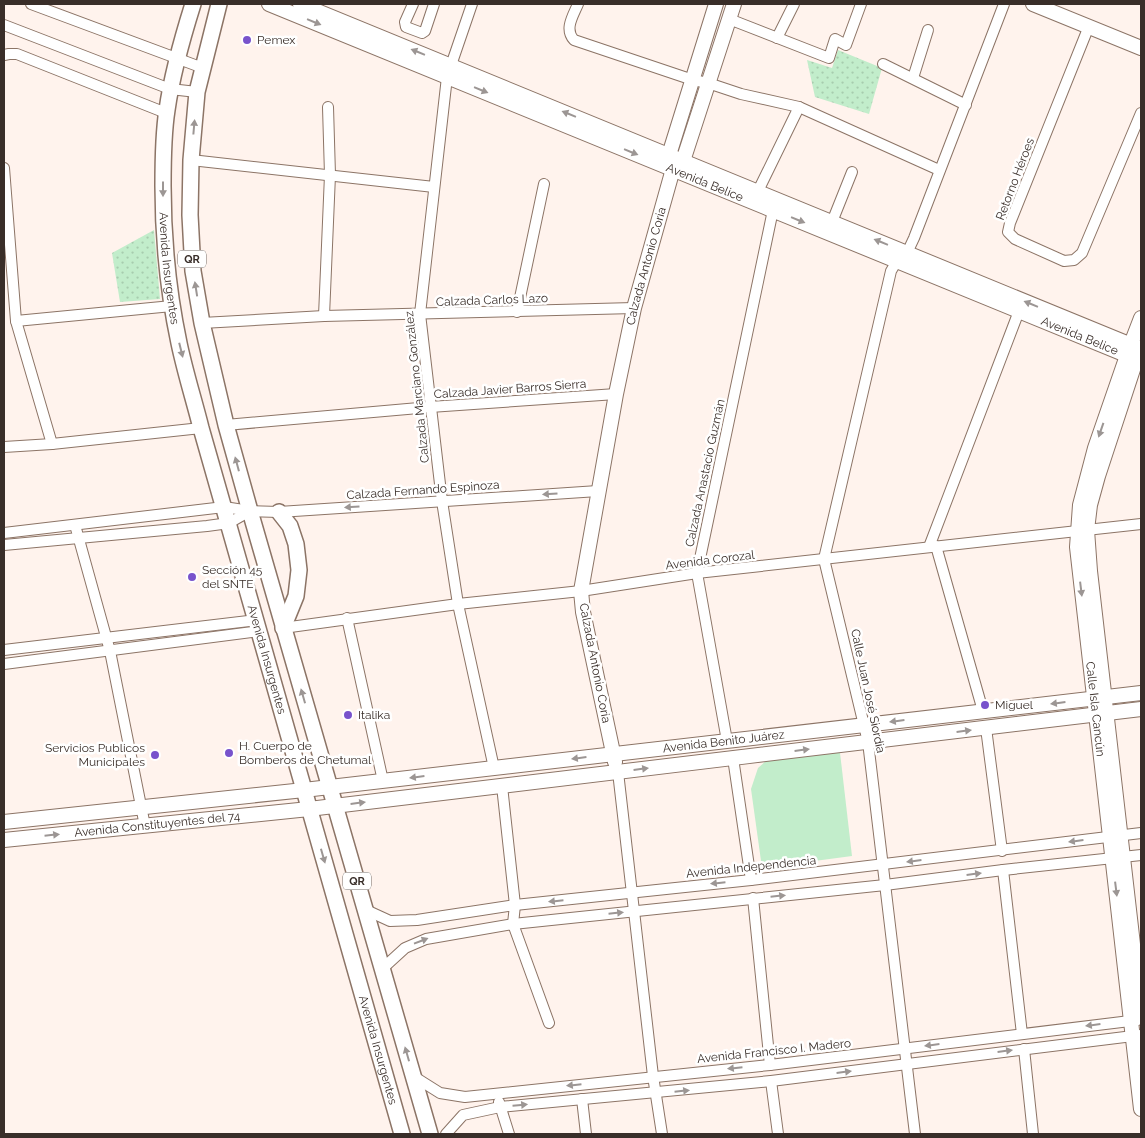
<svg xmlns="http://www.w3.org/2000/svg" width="1145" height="1138" viewBox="0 0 1145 1138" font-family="Raleway,sans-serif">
<defs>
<pattern id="green-dots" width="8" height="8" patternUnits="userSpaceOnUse" patternTransform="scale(1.25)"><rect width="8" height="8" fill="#c2edcb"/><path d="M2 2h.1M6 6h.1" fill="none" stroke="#a7ccae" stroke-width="1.8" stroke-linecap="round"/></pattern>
</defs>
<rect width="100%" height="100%" fill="#fff3ed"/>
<g fill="url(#green-dots)">
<polygon points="838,50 882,68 869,114 815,97 807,60 832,68"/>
<polygon points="154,230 160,299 120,302 112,253"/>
</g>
<polygon fill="#c2edcb" points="839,744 852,856 762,868 751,789 758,768 777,751"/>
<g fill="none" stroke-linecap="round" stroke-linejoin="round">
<g stroke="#8c7466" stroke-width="12">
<g id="street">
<polyline points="31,4 203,68"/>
<polyline points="413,4 405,22 406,27 422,33 425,31 434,4"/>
<polyline points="472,4 447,77 420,314 442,501 458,604 494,768"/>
<path d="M578 4C573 16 564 29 574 40L693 80 708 83 741 94 799 107 939 170"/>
<polyline points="729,19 829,58 835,39 846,45 861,4"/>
<polyline points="4,25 170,89 197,92"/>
<polyline points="1089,26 1010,223 1008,232 1015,239 1064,261 1074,260 1082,253 1141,113"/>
<polyline points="777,38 794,4"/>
<polyline points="4,55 9,54 17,54 166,113"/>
<polyline points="883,64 966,105"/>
<polyline points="913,78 928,30"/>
<polyline points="191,160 434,187"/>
<polyline points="4,168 16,321 52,444"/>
<polyline points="758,191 799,107"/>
<polyline points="832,222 852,172"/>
<polyline points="517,312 544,184"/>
<polyline points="324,316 330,175 328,107"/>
<polyline points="16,321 172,306"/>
<polyline points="202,323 324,316 634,308"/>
<polyline points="226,425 430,407 616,394"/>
<polyline points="4,447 52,444 201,428"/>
<polyline points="75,525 110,651 145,826"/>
<polyline points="4,533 224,507 250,511 279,512 598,491"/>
<polyline points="4,545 207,526 229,523 250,511"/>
<polyline points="936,546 983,711"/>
<polyline points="929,547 1019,311"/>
<polyline points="347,618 383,781"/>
<polyline points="283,628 458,604 581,591 697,573 1141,524"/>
<polyline points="4,650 257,620"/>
<polyline points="4,664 260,631"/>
<polyline points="986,728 1002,851"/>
<polyline points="727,741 697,573 773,210"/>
<polyline points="733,758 751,880"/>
<polyline points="618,772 653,1076 662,1134"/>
<polyline points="502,786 515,905 513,924 549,1023"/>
<polyline points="1003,870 1022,1034"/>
<polyline points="753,898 770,1065"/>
<polyline points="366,910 390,921 417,920 515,905 751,880 1141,833"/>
<polyline points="382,969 405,948 426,939 513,924 885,885 1003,870 1141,855"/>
<polyline points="1024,1049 1033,1134"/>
<polyline points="413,1076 440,1093 465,1097 770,1065 1138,1020"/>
<polyline points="771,1081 778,1134"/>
<polyline points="582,1099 586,1134"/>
<polyline points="499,1102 509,1134"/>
<polyline points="446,1134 463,1115 500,1107 771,1081 1141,1035"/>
<polyline points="915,1134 868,742 824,559 891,271 897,261 907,253 914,238 1004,4"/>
</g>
</g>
<g stroke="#8c7466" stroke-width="16">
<g id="secondary">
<path id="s1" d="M269 4 1141 361"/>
<polyline points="300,4 1141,349"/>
<polyline points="1033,4 1141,48"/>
<polyline points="671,163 669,155 716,4"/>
<polyline points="678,165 683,161 734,4"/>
<path id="s2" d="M1141 318 1131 344 1095 448 1080 505 1077 547 1141 1109"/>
<polyline points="1139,351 1098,476 1090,505 1087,530 1090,571 1141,1014"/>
<path id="s3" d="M615 762 583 612 581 591 616 394 634 308 673 169"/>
<path id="s4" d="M4 822 304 790 1141 693"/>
<path id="s5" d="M4 840 309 809 1141 709"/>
</g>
</g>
<g stroke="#8c7466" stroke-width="18">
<g id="primary">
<path id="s6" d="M193 4C182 39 172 74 167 110 163 135 163 161 163 186 163 239 168 291 179 343 185 372 194 400 201 428L402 1134"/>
<polyline points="219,4 197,92 191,160 190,215 193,271 202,323 226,425 250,511 430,1134"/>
<polyline points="279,512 290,526 296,544 299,570 296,596 283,628"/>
</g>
</g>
<use href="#street" stroke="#fff" stroke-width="10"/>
<use href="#secondary" stroke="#fff" stroke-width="14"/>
<use href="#primary" stroke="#fff" stroke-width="15"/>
</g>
<defs><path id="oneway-solid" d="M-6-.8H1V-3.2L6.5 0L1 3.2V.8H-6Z" transform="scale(1.25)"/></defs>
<g fill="#9c9694">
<use href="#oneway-solid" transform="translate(314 22) rotate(22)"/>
<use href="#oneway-solid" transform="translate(418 52) rotate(-158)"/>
<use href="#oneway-solid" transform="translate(481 90) rotate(22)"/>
<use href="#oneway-solid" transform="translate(569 114) rotate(-158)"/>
<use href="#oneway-solid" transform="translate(194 127) rotate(-85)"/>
<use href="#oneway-solid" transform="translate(631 152) rotate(22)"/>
<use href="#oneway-solid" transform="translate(163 189) rotate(90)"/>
<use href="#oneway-solid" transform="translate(798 220) rotate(22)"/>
<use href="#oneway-solid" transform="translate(881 242) rotate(-158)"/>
<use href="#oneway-solid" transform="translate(196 289) rotate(-99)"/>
<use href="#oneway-solid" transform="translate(1031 304) rotate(-158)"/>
<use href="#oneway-solid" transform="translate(181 350) rotate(76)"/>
<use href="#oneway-solid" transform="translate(1101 430) rotate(109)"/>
<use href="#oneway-solid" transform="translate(237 464) rotate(-105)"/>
<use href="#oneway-solid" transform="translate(550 494) rotate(176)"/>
<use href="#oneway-solid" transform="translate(352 507) rotate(176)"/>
<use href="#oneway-solid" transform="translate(1081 589) rotate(83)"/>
<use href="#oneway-solid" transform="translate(303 696) rotate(-106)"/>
<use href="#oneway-solid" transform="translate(1058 703) rotate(173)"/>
<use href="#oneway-solid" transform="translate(897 721) rotate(173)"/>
<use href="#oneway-solid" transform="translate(964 731) rotate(-7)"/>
<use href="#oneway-solid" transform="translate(802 750) rotate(-7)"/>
<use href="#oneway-solid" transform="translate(579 758) rotate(173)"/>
<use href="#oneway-solid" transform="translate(641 769) rotate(-7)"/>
<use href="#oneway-solid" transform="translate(417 777) rotate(173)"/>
<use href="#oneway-solid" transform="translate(358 803) rotate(-7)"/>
<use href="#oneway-solid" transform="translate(52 835) rotate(-6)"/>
<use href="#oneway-solid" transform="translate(1076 841) rotate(173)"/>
<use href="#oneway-solid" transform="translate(323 856) rotate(74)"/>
<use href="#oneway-solid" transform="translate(914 861) rotate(173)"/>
<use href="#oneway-solid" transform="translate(974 874) rotate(-7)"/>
<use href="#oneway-solid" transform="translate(718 883) rotate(174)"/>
<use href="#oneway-solid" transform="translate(1116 889) rotate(83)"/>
<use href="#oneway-solid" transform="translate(778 896) rotate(-6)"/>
<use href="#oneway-solid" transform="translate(556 901) rotate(174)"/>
<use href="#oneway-solid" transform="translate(616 913) rotate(-6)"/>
<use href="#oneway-solid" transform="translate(421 941) rotate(-21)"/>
<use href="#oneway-solid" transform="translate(1093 1025) rotate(173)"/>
<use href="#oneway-solid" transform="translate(932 1045) rotate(173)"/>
<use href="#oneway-solid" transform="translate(1005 1051) rotate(-7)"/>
<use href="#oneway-solid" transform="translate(407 1054) rotate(-106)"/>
<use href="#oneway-solid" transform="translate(735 1068) rotate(174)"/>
<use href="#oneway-solid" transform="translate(844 1072) rotate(-7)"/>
<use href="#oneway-solid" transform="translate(574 1085) rotate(174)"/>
<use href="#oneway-solid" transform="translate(682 1091) rotate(-6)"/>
<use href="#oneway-solid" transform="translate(520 1105) rotate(-5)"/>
</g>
<g fill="#7853cc" stroke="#fff" stroke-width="2">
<circle cx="247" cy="40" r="5"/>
<circle cx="192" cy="577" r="5"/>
<circle cx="985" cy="705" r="5"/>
<circle cx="348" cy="715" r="5"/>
<circle cx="229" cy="753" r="5"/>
<circle cx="155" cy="755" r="5"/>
</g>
<g text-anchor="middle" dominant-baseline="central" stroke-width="5" stroke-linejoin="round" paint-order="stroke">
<g fill="#fff" stroke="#746d69" stroke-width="1">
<rect x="178" y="250.5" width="28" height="17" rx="4"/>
<rect x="343" y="872.5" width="28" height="17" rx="4"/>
</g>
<g font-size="11" font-weight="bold" fill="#392e29">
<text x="192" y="259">QR</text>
<text x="357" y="881">QR</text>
</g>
<g font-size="12" fill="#392e29" stroke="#fff" text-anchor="start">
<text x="257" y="40">Pemex</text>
<text x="202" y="570">Sección 45<tspan x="202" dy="14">del SNTE</tspan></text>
<text x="995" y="705">Miguel</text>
<text x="358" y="715">Italika</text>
<text x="239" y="746">H. Cuerpo de<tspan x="239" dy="14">Bomberos de Chetumal</tspan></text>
<text x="145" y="748" text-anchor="end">Servicios Publicos<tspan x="145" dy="14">Municipales</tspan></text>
</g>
<g font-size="12" fill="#392e29" stroke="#fff">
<text transform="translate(1015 179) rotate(-69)">Retorno Héroes</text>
<text stroke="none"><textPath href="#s1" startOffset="471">Avenida Belice</textPath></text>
<text stroke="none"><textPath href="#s3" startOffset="506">Calzada Antonio Coria</textPath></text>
<text stroke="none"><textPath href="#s6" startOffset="268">Avenida Insurgentes</textPath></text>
<text transform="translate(492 300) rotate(-2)">Calzada Carlos Lazo</text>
<text stroke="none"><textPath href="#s1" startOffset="876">Avenida Belice</textPath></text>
<text transform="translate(417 387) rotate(-96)">Calzada Marciano González</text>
<text transform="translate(510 389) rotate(-4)">Calzada Javier Barros Sierra</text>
<text transform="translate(705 473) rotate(-78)">Calzada Anastacio Guzmán</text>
<text transform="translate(423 490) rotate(-4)">Calzada Fernando Espinoza</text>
<text transform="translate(710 560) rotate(-7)">Avenida Corozal</text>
<text stroke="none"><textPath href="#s6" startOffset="672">Avenida Insurgentes</textPath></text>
<text transform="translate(595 663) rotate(79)">Calzada Antonio Coria</text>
<text transform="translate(868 691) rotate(78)">Calle Juan José Siordia</text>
<text stroke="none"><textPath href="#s2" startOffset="402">Calle Isla Cancún</textPath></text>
<text stroke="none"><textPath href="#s4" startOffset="724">Avenida Benito Juárez</textPath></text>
<text stroke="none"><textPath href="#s5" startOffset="154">Avenida Constituyentes del 74</textPath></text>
<text transform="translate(751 867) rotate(-6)">Avenida Independencia</text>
<text stroke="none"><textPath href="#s6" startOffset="1078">Avenida Insurgentes</textPath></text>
<text transform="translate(774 1051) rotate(-6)">Avenida Francisco I. Madero</text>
</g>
</g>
<rect width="1145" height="1138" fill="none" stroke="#392e29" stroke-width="10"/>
</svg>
